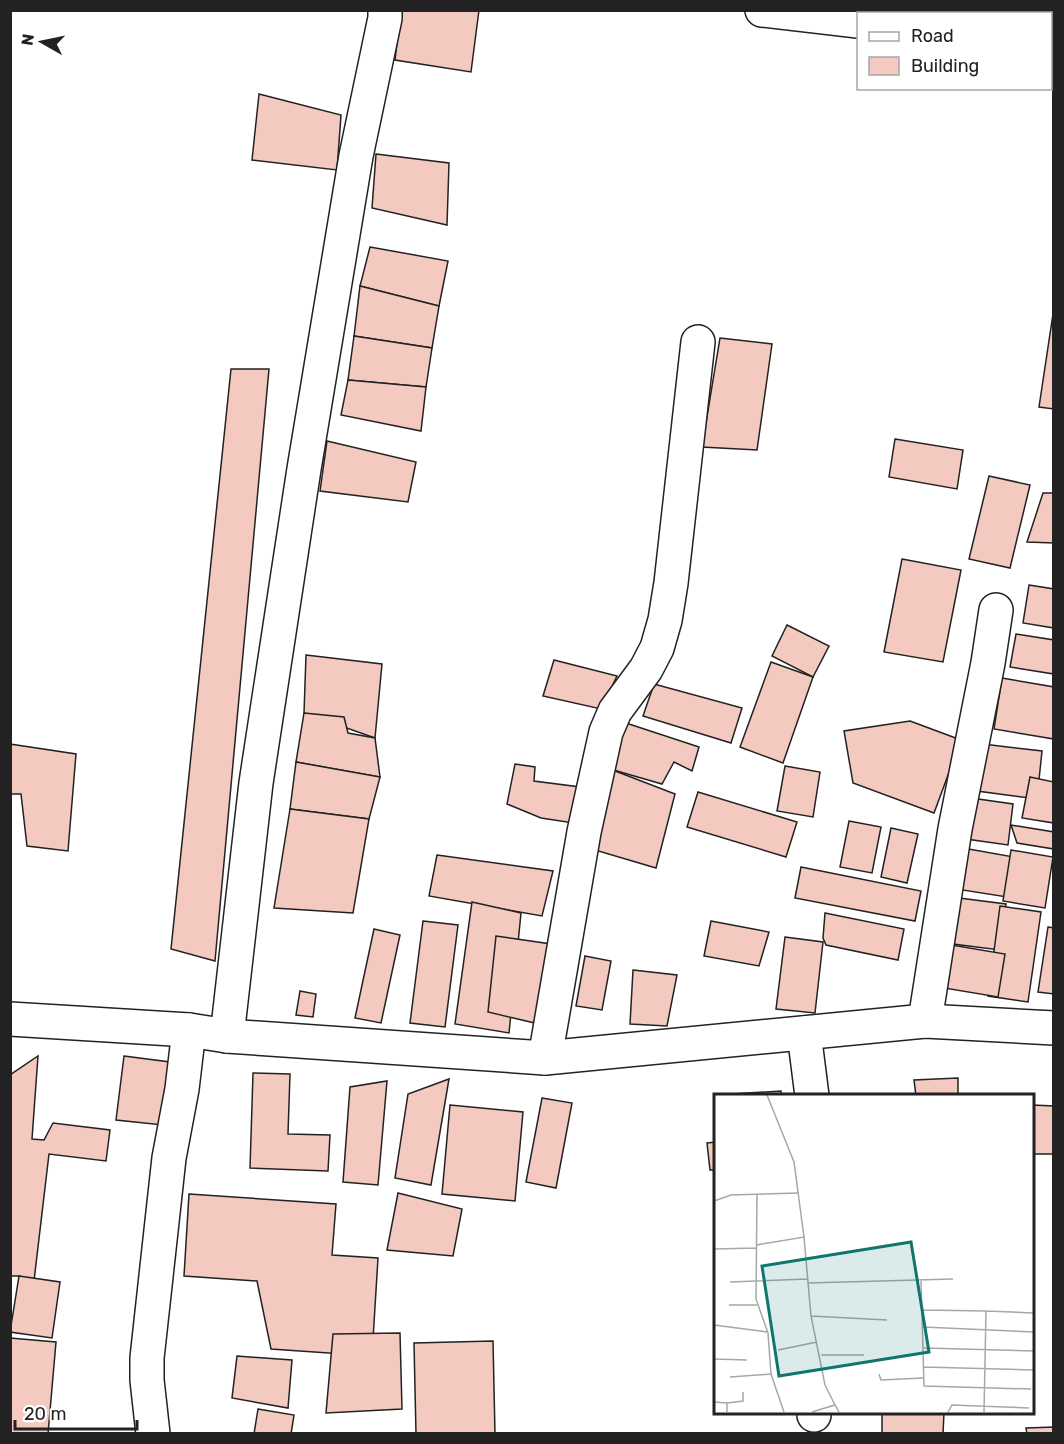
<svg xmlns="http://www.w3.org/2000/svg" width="1064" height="1444" viewBox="0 0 1064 1444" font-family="Rubik,sans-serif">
<rect width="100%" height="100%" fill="#fff"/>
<g fill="#f3c9c0" stroke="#222" stroke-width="1.5">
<polygon points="401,10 479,10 471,72 395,60"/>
<polygon points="1041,10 1054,10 1054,39 1050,38 1050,14 1041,14"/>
<polygon points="259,94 341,115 337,170 252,160"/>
<polygon points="376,154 449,163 447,225 372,208"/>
<polygon points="370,247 448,261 439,306 360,286"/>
<polygon points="360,286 439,306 432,348 354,336"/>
<polygon points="1053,314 1054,314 1054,409 1039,407"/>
<polygon points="354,336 432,348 426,387 348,380"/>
<polygon points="720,338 772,344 757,450 702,447"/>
<polygon points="231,369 269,369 215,961 171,949"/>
<polygon points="348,380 426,387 421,431 341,415"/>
<polygon points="895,439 963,450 957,489 889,477"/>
<polygon points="327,441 416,462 408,502 320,491"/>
<polygon points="989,476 1030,485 1010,568 969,559"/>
<polygon points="1043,493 1054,493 1054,543 1027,542"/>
<polygon points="902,559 961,570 943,662 884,652"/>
<polygon points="1029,585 1054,589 1054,628 1023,623"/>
<polygon points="787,625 829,646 813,677 772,656"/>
<polygon points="1016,634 1054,640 1054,674 1010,667"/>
<polygon points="306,655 382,664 375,738 304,713"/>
<polygon points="554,660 617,676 601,709 543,696"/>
<polygon points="771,662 813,677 783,763 740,747"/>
<polygon points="1002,678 1054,687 1054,739 994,729"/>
<polygon points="654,684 742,708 731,743 643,716"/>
<polygon points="304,713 344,717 348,733 375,738 380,777 296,762"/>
<polygon points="910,721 961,740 934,813 853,783 844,731"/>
<polygon points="626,723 699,747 692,771 674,762 662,784 610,769"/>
<polygon points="10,744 76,754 68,851 27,846 21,794 10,794"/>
<polygon points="983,744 1042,751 1037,799 977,791"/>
<polygon points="296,762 380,777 369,819 290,809"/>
<polygon points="515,764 535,767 534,781 588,788 580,824 541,818 507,804"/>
<polygon points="785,766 820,772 813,817 777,811"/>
<polygon points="610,769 675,794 656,868 595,850"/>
<polygon points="1030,777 1054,782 1054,823 1022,818"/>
<polygon points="698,792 797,822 786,857 687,827"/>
<polygon points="964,797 1013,804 1008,845 959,838"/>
<polygon points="290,809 369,819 353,913 274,908"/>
<polygon points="849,821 881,827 872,873 840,867"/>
<polygon points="1011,825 1054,832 1054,849 1017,843"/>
<polygon points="891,828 918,834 907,883 881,877"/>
<polygon points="963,848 1014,857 1007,897 956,889"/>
<polygon points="1011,850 1053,857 1045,908 1003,901"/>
<polygon points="437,855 553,871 542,916 429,896"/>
<polygon points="801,867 921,891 915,921 795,898"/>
<polygon points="959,898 1006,904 1000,950 953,944"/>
<polygon points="472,902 521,913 509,1033 455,1024"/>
<polygon points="1000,906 1041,912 1028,1002 988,996"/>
<polygon points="825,913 904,929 898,960 826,945 823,938"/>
<polygon points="423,921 458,925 445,1027 410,1023"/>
<polygon points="711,921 769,932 759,966 704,956"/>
<polygon points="1048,927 1054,928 1054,994 1038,992"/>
<polygon points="374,929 400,935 381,1023 355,1018"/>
<polygon points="496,936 551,944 539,1024 488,1012"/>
<polygon points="785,937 823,942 815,1013 776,1009"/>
<polygon points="940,943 1005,954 998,997 932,986"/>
<polygon points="585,956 611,961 602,1010 576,1006"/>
<polygon points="633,970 677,975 667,1026 630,1024"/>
<polygon points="300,991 316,994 313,1017 296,1015"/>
<polygon points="38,1056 32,1139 44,1140 53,1123 110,1130 106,1161 49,1154 34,1281 19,1276 10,1276 10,1075"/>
<polygon points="124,1056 170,1062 163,1125 116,1120"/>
<polygon points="253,1073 290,1074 288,1134 330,1135 328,1171 250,1168"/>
<polygon points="958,1078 958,1096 916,1096 914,1080"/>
<polygon points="449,1079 431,1185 395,1178 408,1094"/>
<polygon points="387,1081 378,1185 343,1182 350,1087"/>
<polygon points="781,1091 781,1096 731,1096 731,1094"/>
<polygon points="542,1098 572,1103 556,1188 526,1182"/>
<polygon points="450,1105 523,1112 515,1201 442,1194"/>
<polygon points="1032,1105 1054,1106 1054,1154 1032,1154"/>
<polygon points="716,1142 716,1170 710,1170 707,1143"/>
<polygon points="398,1193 462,1209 453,1256 387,1250"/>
<polygon points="189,1194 336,1204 332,1255 378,1258 372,1356 271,1349 257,1281 184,1276"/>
<polygon points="19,1276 60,1282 52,1338 10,1332"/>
<polygon points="400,1333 402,1409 326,1413 333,1334"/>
<polygon points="10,1338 56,1342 48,1434 10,1434"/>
<polygon points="493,1341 495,1434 416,1434 414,1343"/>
<polygon points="237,1356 292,1360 288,1408 232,1398"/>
<polygon points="258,1409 294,1415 291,1434 254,1434"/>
<polygon points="882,1412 944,1412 943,1434 882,1434"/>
<polygon points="1054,1427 1054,1434 1027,1434 1026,1428"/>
</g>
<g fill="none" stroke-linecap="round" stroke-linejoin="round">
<g stroke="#222" stroke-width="36">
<g id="minor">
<polyline points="762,10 858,21"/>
<polyline points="1017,14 1018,10"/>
<polyline points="1050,47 1054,48"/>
<polyline points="10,1019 189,1030 227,1036 545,1058 925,1021 1054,1028"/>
<polyline points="925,1021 955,829 988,663 996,610"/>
<polyline points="804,1033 812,1096"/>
<polyline points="227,1036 256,783 304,469 356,156 385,18 385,10"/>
<polyline points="545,1058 584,832 606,732 615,711 646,669 657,648 665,620 671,583 698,342"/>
<polyline points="814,1415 814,1412"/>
<polyline points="153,1434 147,1380 147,1358 169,1158 182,1089 189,1030"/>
</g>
</g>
<use href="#minor" stroke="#fff" stroke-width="33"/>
</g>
<g transform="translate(714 1094)">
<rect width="320" height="320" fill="#fff"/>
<path fill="none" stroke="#a7a7a7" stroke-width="1.5" d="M53 1 80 68 90 143M43 101 42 205 54 239 57 280 70 318M0 107 17 101 85 99M42 151 90 143 97 222 111 291 121 311M0 155 42 154M207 187 210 292 317 295M16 188 94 185M94 189 239 185M15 211H43M208 216 272 217 270 318M272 217 320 219M97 222 173 226M0 231 53 238M209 233 320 238M210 254 320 257M64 256 103 248M107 261H150M0 265 33 266M209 273 320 276M165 280 167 286 209 284M16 283 57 280M0 308 13 309V318M13 309 29 307V298M98 318 121 311 125 318M234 318 238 311 315 314"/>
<path fill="#0f766e" fill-opacity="0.15" stroke="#0f766e" stroke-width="3" d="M197 148 215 258 65 282 48 172Z"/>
<rect width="320" height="320" fill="none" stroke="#222" stroke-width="3"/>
</g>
<rect width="1064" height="1444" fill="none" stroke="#222222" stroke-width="24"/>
<rect x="857" y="12" width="195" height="78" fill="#ffffff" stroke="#a7a7a7" stroke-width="1.5"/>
<rect x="869" y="32" width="30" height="9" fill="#ffffff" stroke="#a7a7a7" stroke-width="1.5"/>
<text x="911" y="42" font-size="18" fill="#222222">Road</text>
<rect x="869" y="57" width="30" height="18" fill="#f3c9c0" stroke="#a7a7a7" stroke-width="1.5"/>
<text x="911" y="72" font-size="18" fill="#222222">Building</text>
<g transform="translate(42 42) rotate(279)" stroke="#ffffff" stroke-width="4.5" paint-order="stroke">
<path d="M0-4.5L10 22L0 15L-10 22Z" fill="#222222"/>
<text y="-9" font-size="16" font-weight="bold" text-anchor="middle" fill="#222222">N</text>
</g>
<path d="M15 1420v9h122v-9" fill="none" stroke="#222222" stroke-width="3"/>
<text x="24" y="1420" font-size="18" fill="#222222" stroke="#ffffff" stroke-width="4.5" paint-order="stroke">20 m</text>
</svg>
